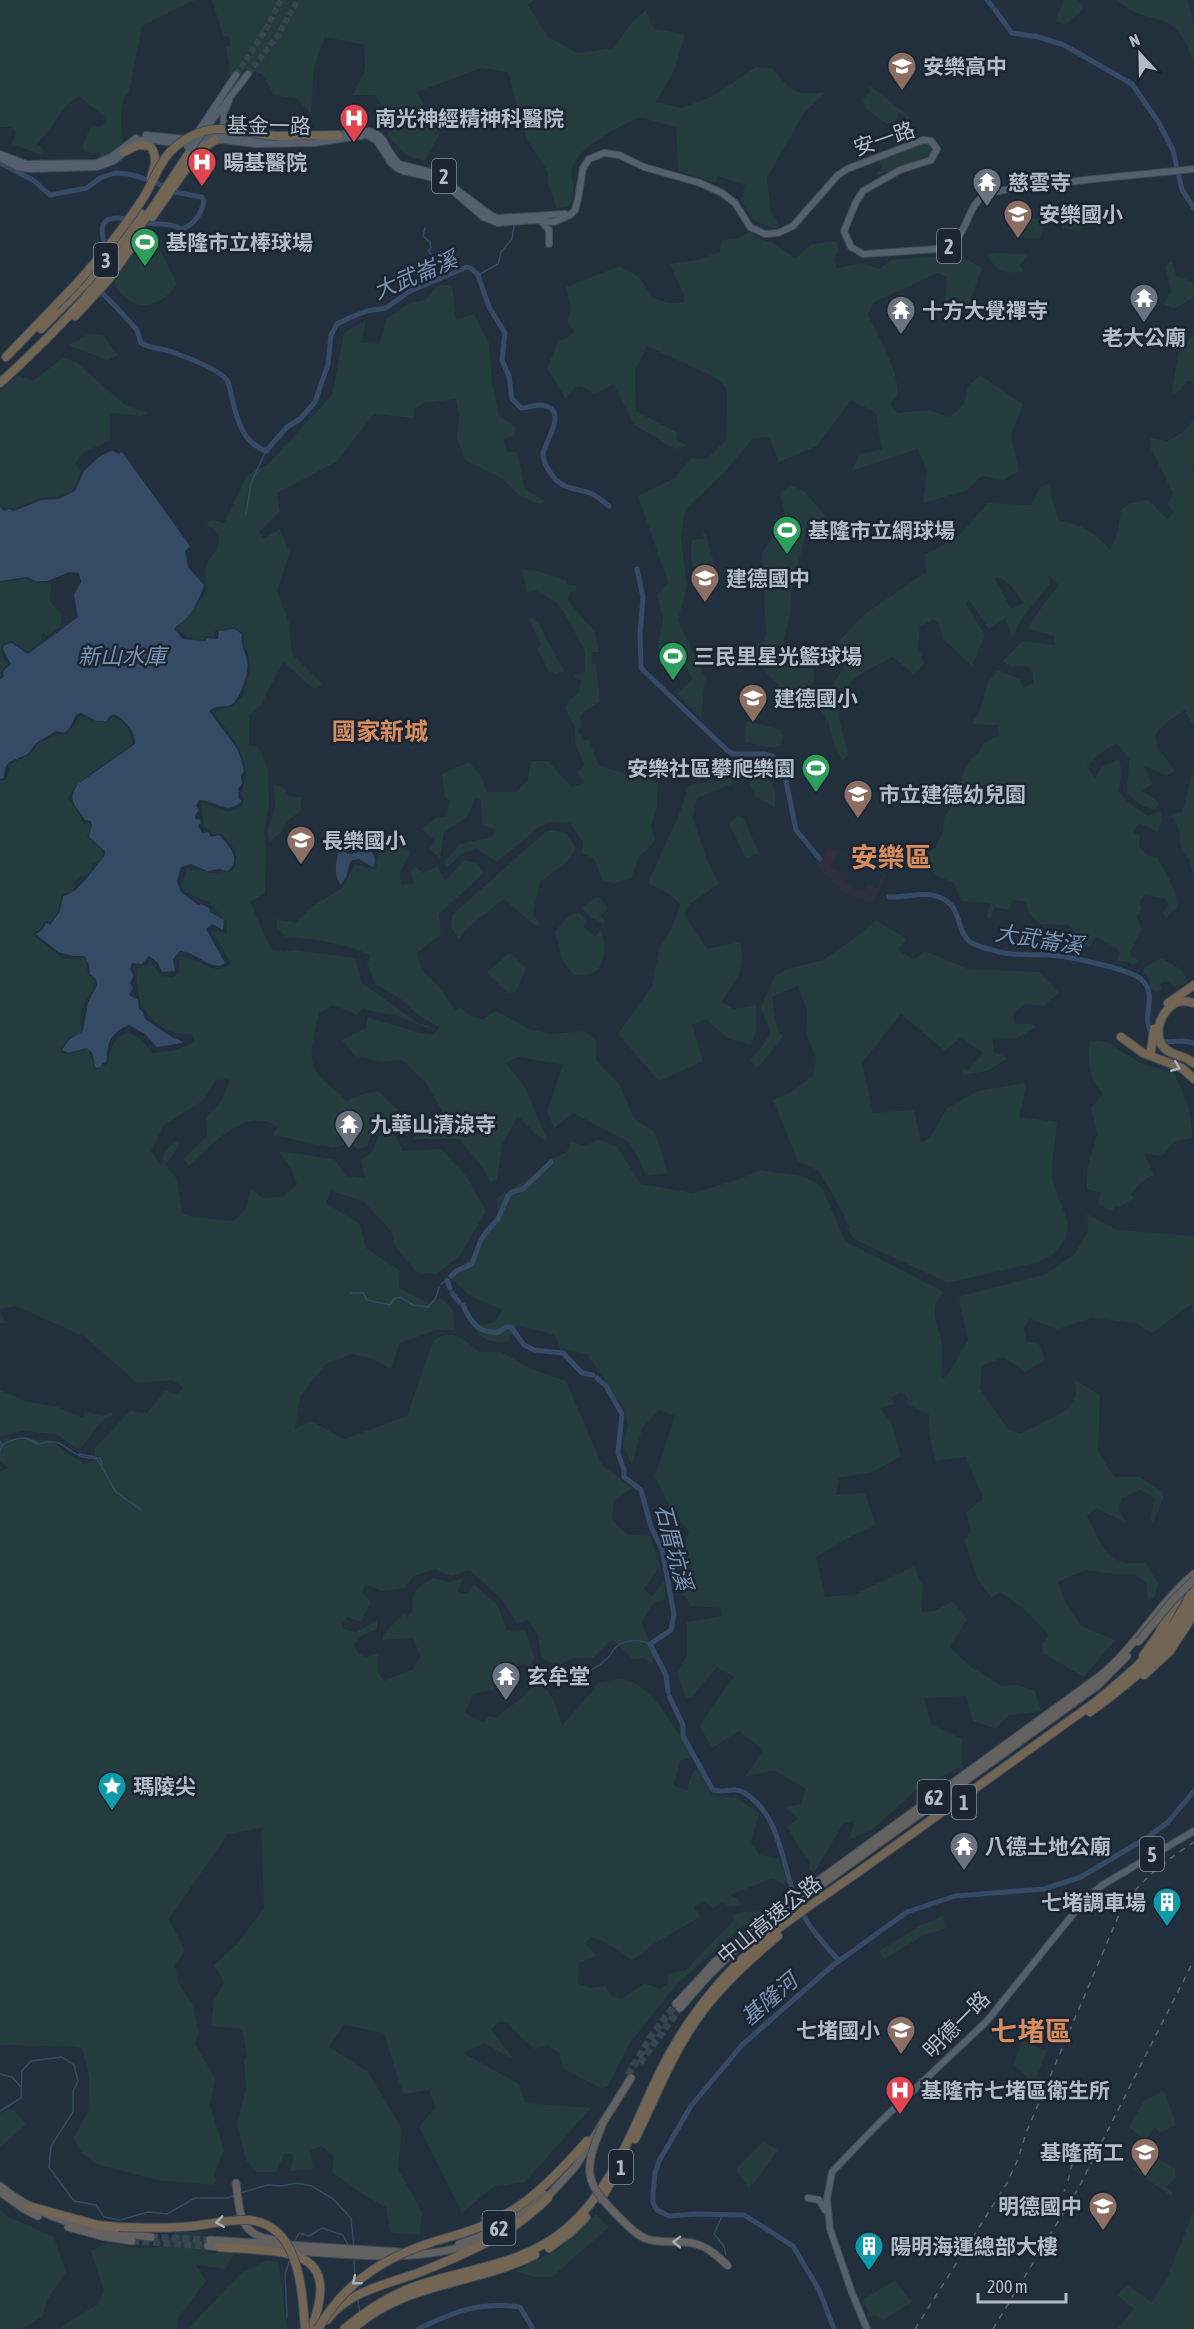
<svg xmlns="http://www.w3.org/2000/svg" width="1194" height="2329" viewBox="0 0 1194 2329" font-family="'Asap Condensed','Noto Sans TC',sans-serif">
<rect width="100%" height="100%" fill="#222f3d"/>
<path fill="#2f2e3e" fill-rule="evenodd" d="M828 847 886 874 873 903 846 895 816 865 823 859ZM837 853 883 875 877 888 868 884 865 890 860 888 858 891 851 887 852 885 843 880 846 874 830 867Z"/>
<g fill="#243c3e" fill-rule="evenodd">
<path d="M0 0H195L142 26 129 92C117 103 122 128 123 142L109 155 101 158 100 152 91 153 84 151 83 145 90 128 102 126 105 121 104 116 79 96C61 106 52 130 37 144L45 151 42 155 12 144 16 132 11 127H0Z"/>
<path d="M212 0H534L528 5 548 37 578 53 614 48 632 22 646 10 653 28C665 32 674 30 685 35L674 71 656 102 682 108 713 96 756 67 772 68C793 92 792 96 826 92L804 113 767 178 771 211 778 222 780 229C756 225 752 220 741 200L745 185 718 176 715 183 678 171 676 127 639 117C620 127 577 146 572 169 569 185 580 185 569 206L557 209 548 183V172L526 138 508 72 481 68 417 92 440 133 425 161 408 156 387 135 390 121 375 95H353L365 69 364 45 325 37 314 67 311 114 297 99 274 95 262 74 250 70 242 77 235 73 232 78 227 73 230 70 226 47 230 46 229 37 223 36Z"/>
<polygon points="1064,0 1078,0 1084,8 1066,25 1055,21"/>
<path d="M1117 0H1188L1194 27V63C1173 0 1151 32 1117 0Z"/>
<polygon points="870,86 910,117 908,120 899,112 895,122 887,124 865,108 863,99 871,91 868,89"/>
<polygon points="926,142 932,147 932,151 928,157 878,175 877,172 882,169 878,160"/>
<polygon points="1095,212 1095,215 1087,215 1088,224 1080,231 1063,229 1059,222 1061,215 1057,215"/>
<polygon points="1022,219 1045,219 1041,238 1022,238"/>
<path d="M750 232 767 242H773L795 259 812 244 836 241 839 251 834 259 837 268 861 263 879 269 891 260 940 256 955 252 982 268 972 297 976 305 963 312 960 321 944 309 947 277 938 273 874 302 868 315C880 340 897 366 898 394L890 404 898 413 928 410 950 417 964 404 968 386 980 375 1023 404 1011 436 1019 471 1003 480 982 476 966 491 923 503 927 472 918 449 851 471 860 454 882 449 876 413 851 400 817 446 779 462 769 437 753 438 724 473 685 510 681 537 687 586 678 620 705 678 701 718 677 693 693 679 679 655 656 658 663 618 657 595 668 582 638 496 675 478 691 458 707 459 726 440 727 389 718 379 647 346 635 371 636 411 678 433 676 439 687 445 675 449 634 425 614 384 594 394 582 386 574 388 566 399 547 368 559 340 566 339 574 332 567 321 571 309 566 287 620 266 639 277 653 298 669 303H684V296L670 264 702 259 720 251 722 240 735 239Z"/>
<path d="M141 243 157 244 177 284C158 312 126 314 113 279Z"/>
<path d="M991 253 1028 254 1019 266 1025 271C1002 275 999 271 986 255Z"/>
<polygon points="1172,261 1176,275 1194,283 1194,297 1174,309 1164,304 1171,291 1165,266"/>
<path d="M438 285H451C456 297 452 308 457 319L474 314 489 343 492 382 499 416 516 427 514 436 503 439 507 452H517L525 489 545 501 539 504 520 496 503 479 465 460 457 438 459 415 456 399 424 403 414 409V418L374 414 336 462 277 493 280 511 260 531 263 539 280 529 290 553 277 591 289 623 292 654 322 684 314 689 283 662 262 703 249 716V745L259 748 268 769 269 805 264 831 266 851 265 893 250 902 271 949 284 952 294 950 355 958 362 983 420 1024 430 1026 427 1028 398 1016 362 1009 357 1015 334 1005 319 1013C315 1034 304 1061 321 1078 330 1087 339 1091 346 1101L363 1094 378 1091 401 1113 393 1120 376 1122 367 1147 358 1149 350 1144 333 1148 273 1135 277 1127C247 1104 209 1147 189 1166L183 1159 207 1136 206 1118 221 1101 230 1080 217 1078 203 1101 164 1125 151 1151 161 1166 165 1150 177 1141 179 1145 166 1165 177 1179 182 1213 193 1217 234 1221 246 1209 251 1188 262 1198 283 1197 297 1184 291 1169 278 1151 334 1159 346 1176 365 1178 361 1160 373 1151 379 1131 383 1130 395 1134 403 1151 441 1149 467 1177 486 1211 460 1256 436 1274 416 1272 395 1246 391 1231 363 1201 331 1191 326 1203 360 1224 366 1248 400 1271 399 1288 426 1302 442 1298 453 1310 455 1330H436L400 1343 391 1369 370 1358 352 1354 326 1364 300 1396 295 1429 311 1421 344 1439 407 1416 433 1341C453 1327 464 1339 479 1352H501L534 1370 566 1381 602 1465 632 1488 614 1501 612 1519 626 1534 650 1536 660 1566 644 1589 652 1596 664 1581 665 1599 652 1604 642 1623 654 1657 652 1664 645 1658 633 1659 612 1639 593 1658H573L557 1666 541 1657 538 1635 527 1620 517 1624 504 1602 470 1570 451 1576 435 1569 412 1577 406 1588 381 1591 365 1584 362 1593 371 1602 361 1622 347 1617 342 1625 344 1629 356 1632 377 1620V1629L362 1635 354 1645 357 1652 365 1657 378 1654V1672L384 1681 413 1669 420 1656 413 1638 383 1640V1635L404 1613 407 1617 413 1611C409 1594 419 1586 433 1578L450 1582 463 1578 458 1591 466 1594 474 1584 498 1606 507 1630 516 1632 525 1630 534 1657 530 1672 526 1664 511 1668 493 1690 473 1694 465 1713 484 1723 488 1716 497 1718 503 1712 522 1698 536 1681C554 1693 556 1705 562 1725L590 1694 597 1683C604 1682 613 1679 620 1679 654 1682 677 1733 693 1757L680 1761C679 1771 674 1780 674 1786L687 1790 692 1773 698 1768 712 1795 737 1798 759 1813 751 1843 760 1855 780 1859 787 1882 783 1884 773 1878 730 1895 738 1899 741 1904 730 1907 722 1902 713 1908 703 1901 694 1907 700 1917 652 1945 632 1961C618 1949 608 1943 591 1937L585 1943 596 1956 579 1963 578 1983 590 1988 606 1986 611 1996 622 1999 644 1983 660 1989 668 1984 667 1974 686 1970 733 1921V1915L744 1912 769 1911 766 1915 756 1918 732 1935 676 1985 630 2043 608 2086 602 2089 564 2069 559 2053 548 2045 534 2049 506 2022H498L491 2029 514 2060 484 2043 463 2053 519 2084 525 2103 591 2108 525 2182 493 2187 462 2213 419 2127 435 2108 429 2090 403 2094 384 2033 344 2025 329 2047 368 2072 402 2129 398 2169 422 2212 420 2235 390 2232 386 2207 365 2196 332 2172 334 2157 322 2146 311 2150 313 2169 290 2171 294 2155 285 2153 276 2172H257L246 2160 237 2124 246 2088 244 2060 247 2055 242 2029 211 2026 214 2000 224 1982 214 1965 237 1944 264 1908 261 1828 228 1834 169 1919 185 1950 175 1965 178 1982 192 2003 199 2033 195 2044 215 2078 210 2105 224 2150 214 2174 216 2181 213 2185 157 2180 96 2164 82 2153 73 2138 88 2112 89 2076 82 2048C64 2044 47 2047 29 2046 19 2046 10 2044 0 2046V1472L8 1468 0 1460V1445L3 1439 49 1440 84 1464 96 1459 94 1449 130 1411 147 1413 166 1390 178 1395 183 1387 172 1380 137 1383 85 1337 16 1306 0 1309 5 1323H0V781L6 779 11 764 28 755 38 744 57 734H68L80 715C93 721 102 727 113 716 124 721 133 731 132 744 114 760 75 779 67 799L77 810 84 824H90L91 828 87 837 99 846 104 853 102 859 91 864 92 870 86 876 78 877 74 883 75 888 70 894 62 893 58 912 52 921H45L40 930 32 934 64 959 85 958 89 976 94 981C94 993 83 1001 81 1013 80 1020 82 1026 80 1033L69 1038 60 1048 63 1053 68 1054 88 1049 96 1070 108 1063C110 1049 114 1036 129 1032L142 1040 152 1053 175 1050 195 1042 191 1034C166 1036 141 1017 138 991 137 983 137 976 136 968L146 966 151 961 161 976 173 977 179 972V957C198 954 212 980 231 963L212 931 227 933V922L208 902 185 892 181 885 187 868 212 873 232 871C243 854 233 848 222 834H212L204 826 201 803 229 812 241 806 244 799 240 794C257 762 230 736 213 711L234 706 243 695 250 671 248 653 243 645 244 634 234 627 215 631 214 636 205 637V640L187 637 177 629 206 593C207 573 200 565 217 551L219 538 214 528 207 527 208 521 213 520 224 523 247 476 268 464 332 395 344 333 366 320 362 343 379 344 387 318 410 303 425 300Z"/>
<polygon points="1194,333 1194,382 1186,381 1181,390 1173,395 1172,390 1178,354"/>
<polygon points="89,334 103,335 118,355 107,360 68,345"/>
<path d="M63 358 76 362 124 404 148 413 140 416 110 413V440L81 454 75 465 81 470C79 478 78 486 71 491 61 499 50 496 39 499 27 502 12 514 0 505V391L18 375 33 381Z"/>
<path d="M1194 419V464L1192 467 1194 472V724H1192L1185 710 1167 722 1155 735 1158 749 1175 770 1167 776 1145 766 1147 775 1153 783 1142 791 1160 803 1156 809C1143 809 1135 801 1127 791L1129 759 1117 743 1101 753 1087 766 1095 778 1102 767 1119 759 1122 773 1118 791 1127 801 1148 816 1161 811 1162 821 1157 832 1139 823 1133 832 1140 836 1139 846 1147 855 1158 858C1166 874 1178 890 1177 908L1166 918 1162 912 1169 905 1165 899 1145 895 1139 902 1142 909 1137 917 1142 930C1136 936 1136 944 1130 951L1131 956 1138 960 1134 965 1126 961H1116L1120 953 1115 947 1095 937 1090 948 1084 945 1069 925 1040 924 1029 914 1026 902 1014 900 1008 910 995 907 991 918 987 917 990 903 961 901 954 883 937 876 931 868 924 865 927 854 936 847 943 831 944 818 954 802 965 769 972 758 979 753 983 743 999 735 997 725 972 724 974 718 978 716 988 682 998 670 1020 679 1024 688 1033 683V673L1027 666 1011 667 1003 661 1022 641 1054 645V636L1027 629 1048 598 1059 586 1051 576H1048L1050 584 1022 618 1012 638 1005 618 989 629 969 600 965 603 985 635 972 666 943 639 938 621 932 620 920 627 918 645 924 664 913 674 893 657C836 685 830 694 849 756L842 760 833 742 828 721 826 725 825 715 818 709 820 691 831 688 847 662 836 644 865 614 926 572 925 554C955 542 968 528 987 503L1031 505 1041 486 1050 484 1051 497 1059 520C1084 526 1093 531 1110 550L1117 535 1121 510 1130 503 1149 500 1167 519 1174 512 1167 505 1173 493 1150 447 1151 438 1168 441 1186 430ZM995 578C1010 578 1015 594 1024 603L1011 609Z"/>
<path d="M791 485 804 491 827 518 815 520 813 517H810L792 588 790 612 784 641 783 665 814 669C816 681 811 686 804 695L791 697 769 676 750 653 752 647 764 641 766 635 762 553 785 515 780 493Z"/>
<path d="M703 533H706L718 579 714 577 706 581C693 578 687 551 693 540L704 539Z"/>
<path d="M522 569 537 571 567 581V584L577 586 575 591 570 592 568 601 595 632 599 652H592V664L596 663 600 702 584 711 580 717 582 726 578 730 582 740H589L598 764C617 775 639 771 658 783L657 808 651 825 655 840 647 850 640 855 631 878 615 883 603 881 594 858 582 854 583 842 570 823 551 822 538 828 497 862 476 849 461 854 447 868 444 862 460 844 491 837 496 830 482 825 481 800 476 798 466 818 444 832 440 858 429 849 435 841 422 829 436 818 447 816 450 801 445 797 442 774 469 762 481 777 487 792H517L528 779 531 761H548L571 787 585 783 577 773 584 765 575 742V727L565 708 569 700 579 693 581 680 573 676 585 671V651L563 611 557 603 535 590 527 593Z"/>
<polygon points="23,579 39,583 51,584 50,602 62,614 61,626 46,636 44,632 41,635 42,640 28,652 11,641 2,645 0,651 7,665 0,674 0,582"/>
<polygon points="532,617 538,623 564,671 555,674 553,671 550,673 537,649 541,645 529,619"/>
<polygon points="747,721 779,729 783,736 781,745 774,748 745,742 744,731"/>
<path d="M746 768C752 768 757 767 762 770 773 776 778 797 774 807L756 797 747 778 697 798 693 818 708 862 719 884 691 903 685 910 686 918 707 949 740 942C747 971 736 980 721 1002L734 1009 756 1005V1031L751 1045 727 1038 706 1019 692 1025 703 1061 659 1081 618 1034 652 986 659 949 672 928 680 905C673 894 659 889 648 883L679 814 689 785C713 780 726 784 746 768Z"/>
<path d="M1193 770H1194V875L1189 864 1190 860C1179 851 1181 846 1179 833 1179 828 1176 824 1175 819L1171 817V814L1182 812Z"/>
<polygon points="274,785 283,787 289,796 301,797 301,811 287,821 282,832 269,842 267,832 275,808"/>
<polygon points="737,816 743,817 759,853 746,859 729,823"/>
<polygon points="552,830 566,833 576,847 571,858 545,879 540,881 533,914 541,926 534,925 504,899 466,929 459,939 451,927 452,915 545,832"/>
<path d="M380 836 401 840 410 853 400 873 401 885 413 883 411 870 416 867 423 873 438 866 445 881 464 860 477 863 484 873 439 914 441 934 417 953C422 977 428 973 441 990 446 997 450 1004 456 1010L461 1007 469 1016 483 1019 496 1011 529 1029 550 1034 585 1031 596 1040V1061L619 1084 634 1118 655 1132 668 1173 646 1176 640 1161 627 1141 573 1113 554 1128 547 1111 563 1065 518 1057 506 1063 526 1089 548 1142 536 1134 518 1116 502 1145 497 1180 490 1182 483 1168 459 1139H413L423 1127 442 1111 426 1083 402 1060 381 1062 355 1056 342 1040 366 1028 367 1017 417 1032 434 1035 439 1027 418 1015 402 1000 375 984 367 963 371 955C343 944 316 938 286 937L277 928 276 919 296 923 313 906 342 888 355 864 376 870 378 856 374 843Z"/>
<polygon points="599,897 606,905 607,910 600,915 605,921 603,923 591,918 582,908 594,898"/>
<path d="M579 912 587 921 583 927 595 937 600 930C604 935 603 938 604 943 605 965 598 978 574 975L563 962 555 932 567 917Z"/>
<path d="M876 920 907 939 898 950 914 960 925 951 968 969 1040 972 1059 993 1043 1006 1026 1004 1013 1013 1015 1024H1032L1036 1027 1017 1038H992L994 1052 1008 1058 987 1071 964 1075 962 1069 968 1070 983 1053 961 1037 945 1051 901 1014 862 1063 873 1113 914 1110 921 1142 929 1139 947 1108 978 1091 1024 1083 1026 1089 1019 1117 1057 1122C1056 1138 1052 1156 1052 1173 1053 1202 1081 1221 1060 1246 1053 1255 1049 1258 1039 1262L948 1283 854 1239 847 1228 849 1227 837 1202 819 1171 798 1161 773 1100 790 1093 813 1076 816 1058 806 1034 807 1011 798 986 772 997 777 1028 783 1037 758 1068 749 1060 761 1048 770 1033 761 1007 775 976 787 969 823 960 859 935Z"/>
<polygon points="510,953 526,969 516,992 508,993 487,972"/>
<polygon points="1161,958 1182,970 1188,983 1176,987 1166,981 1160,984 1162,989 1157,992 1149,988 1150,978 1143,973 1144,968"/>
<path d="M1090 1040 1106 1042 1143 1064 1174 1073 1189 1107 1193 1138 1175 1141 1162 1156 1144 1154 1154 1175C1142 1179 1138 1186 1131 1194L1134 1198 1119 1207 1116 1206 1111 1211 1100 1205 1098 1201 1101 1193 1087 1189V1170L1097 1134 1091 1108 1103 1094C1088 1075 1087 1064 1090 1040Z"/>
<path d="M598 1139 617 1147 641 1184 693 1193 740 1179 759 1170 801 1176 814 1181 823 1190 845 1241 944 1292C925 1310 941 1326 942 1346 943 1357 941 1368 942 1379L948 1374 968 1340 958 1297 1046 1274 1074 1255 1088 1231 1087 1214 1118 1230 1194 1236V1325L1192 1304 1152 1333 1136 1323 1092 1318 1058 1329 1030 1319 1024 1327 1026 1341 1039 1344 1045 1359 1025 1372 1004 1357 982 1366 980 1389 1007 1428 1020 1434 1067 1410 1076 1396 1075 1380 1100 1395 1098 1451 1114 1477H1139L1163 1492V1499L1153 1523 1151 1518 1155 1498 1140 1490 1122 1498 1119 1509 1125 1522 1095 1508 1087 1516C1101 1543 1108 1570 1145 1562L1158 1583 1155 1597 1148 1601 1146 1583 1135 1574H1114L1086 1570 1058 1582 1067 1605 1081 1626 1115 1640 1084 1677 1043 1653 1042 1643 1049 1635 1024 1609 1000 1592 992 1598 978 1580 964 1540 971 1530 966 1513 983 1498 966 1457 935 1461 928 1427 929 1415 907 1404 908 1398 901 1392 891 1398 895 1404 880 1408 891 1422 901 1456 873 1472 839 1478 836 1495 865 1493 876 1525 846 1539 816 1557 825 1597 855 1594 914 1566 923 1587 921 1612 934 1611 953 1601 967 1619 950 1647 970 1666 1002 1686 1019 1685 1035 1691 1041 1711 1009 1715 996 1729 973 1721 966 1696 924 1698 931 1724 962 1739V1766L916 1790 871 1831 848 1840 855 1821 843 1824 814 1873 809 1870 810 1862 799 1848 787 1826 798 1819 785 1807 801 1804 806 1789 774 1770 745 1777 763 1750 739 1731 712 1748 700 1727 708 1712 734 1677 717 1667 691 1698H686L677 1673 687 1655V1622L722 1616 721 1608 692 1606 680 1591 682 1553 689 1531 670 1508 655 1476 675 1416 658 1410 642 1429 632 1465 623 1445 628 1426 624 1409 587 1354 560 1348 554 1335 518 1325 507 1342C491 1342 482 1341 473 1326L495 1322 502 1310 469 1295 451 1278 478 1251 498 1214 497 1198 534 1175 548 1161 567 1152 570 1141 586 1146Z"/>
<polygon points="0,1390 27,1402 55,1406 83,1418 85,1411 103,1416 112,1412 112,1416 103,1420 79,1450 56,1434 22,1431 0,1437"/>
<polygon points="943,1916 945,1929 924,1935 884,1959 879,1951 921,1925"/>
<polygon points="1023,2041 1047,2051 1034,2083 1013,2064"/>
<polygon points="1164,2090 1176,2125 1160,2133 1155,2127 1147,2138 1141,2137 1129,2127 1143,2102"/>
<polygon points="10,2110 15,2111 26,2124 0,2148 0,2113"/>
<polygon points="764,2141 778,2150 750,2189 737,2172 737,2168"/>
<polygon points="1151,2153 1175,2169 1175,2178 1166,2187 1173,2193 1171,2196 1131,2168 1133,2166 1136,2168 1141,2157"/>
<polygon points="0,2208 7,2216 54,2237 66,2272 47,2300 43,2316 21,2329 0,2329"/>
<polygon points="1194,2210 1194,2329 1117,2329 1134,2309 1117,2295 1127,2285 1152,2302 1167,2278"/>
<polygon points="596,2214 609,2227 552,2277 534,2277 515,2271 560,2248"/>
<polygon points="175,2232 201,2232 206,2253 234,2253 226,2269 196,2265 206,2281 178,2318 178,2329 58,2329 98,2304 104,2291 91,2251 107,2243 140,2248 162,2247"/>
<polygon points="267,2260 279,2262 287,2329 188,2329 241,2273"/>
<polygon points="895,2280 912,2302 883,2320 874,2315 868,2318 866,2314 869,2312 865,2305 863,2306 862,2300"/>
</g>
<g fill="#354b65">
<path d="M112 450 119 454 122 452 190 546 185 551 188 567 204 585C200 598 190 620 176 626L175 630 183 639 206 641V638L218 639 219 631 234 629 242 634C240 646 245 650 247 661 250 670 240 701 231 705 223 708 218 704 209 711L238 750 244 770 241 776 242 783 238 789 239 799 242 801C226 816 219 801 199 800L196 806 199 810 195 815V819L200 820 201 823 198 825 202 833 208 832 211 837 219 835C229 845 243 860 227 871L220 869 207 871 191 864 181 867 177 881 181 892 198 905 201 904 209 908 210 912 224 920 223 930 212 924 206 929 225 963C212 973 196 951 180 951L173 959 175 971 162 972 158 963 149 956 142 964 132 963 130 969 134 976 130 983 133 988 129 995 138 1000 139 1009 143 1012 145 1019 173 1038 180 1040 183 1043 157 1047 145 1034 129 1025C112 1032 106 1042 107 1061L102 1064 101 1067 97 1068 95 1067 93 1054 87 1048 68 1053 62 1050 69 1040 83 1031 88 1003 97 985 96 979 90 974 89 965 85 956H73L58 952 36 934 42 930 46 923 50 925 59 913 63 896C81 892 92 869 104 857L105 851 89 837 92 826 91 821 85 820C76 805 66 802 78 784L135 744C135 732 127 722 116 715H111L106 721H96L81 713 76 715 69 729 64 733 56 731 36 743 28 754 9 762 5 768 4 778 0 779V679L4 677 3 671 11 664 3 649 4 645 12 643 28 654 78 617 74 595 81 582 79 573 70 572 47 581H36L27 577 0 581V507L4 511 9 509 14 511 41 500 59 499 75 491 84 471 99 457Z"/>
<path d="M367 846C372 852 378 859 373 867L359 859 352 860C346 867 350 879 340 884 333 874 336 859 340 849H345L347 854 356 853Z"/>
</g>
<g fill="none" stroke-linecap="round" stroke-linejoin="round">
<g stroke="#354b65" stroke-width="1.5">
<polyline points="425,228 423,236 430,242 431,248 428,251 450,273"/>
<polyline points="478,275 498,264 501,252 512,239 514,225"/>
<polyline points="246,515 251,483 266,451"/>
<polyline points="441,1284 446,1281"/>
<polyline points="351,1293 363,1293 367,1300 390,1305 394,1299 400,1297 413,1305 428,1307 436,1298 439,1287"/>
<polyline points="25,1438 37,1444"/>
<polyline points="0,1441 2,1445 0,1451"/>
<path d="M2 1445C16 1437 26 1435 39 1444 63 1436 63 1450 83 1457 87 1458 93 1458 97 1459L116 1492 140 1509"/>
<polyline points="79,1454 100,1458 102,1465"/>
<path d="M580 1676C589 1671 602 1665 609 1657 611 1655 612 1651 614 1649 623 1639 640 1638 651 1645"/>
<polyline points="0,2074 12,2077 21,2087"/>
<polyline points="0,2111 21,2098 22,2071 31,2061 62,2057 74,2065 78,2081 73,2091 73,2112 51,2146 49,2167 74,2201 96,2205 104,2217 120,2220 148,2212 167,2214 195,2198 227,2198 236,2195"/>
<polyline points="240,2193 267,2185 281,2186 297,2183 312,2186 333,2199 351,2218 354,2248"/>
<polyline points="723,2214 714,2234 724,2246 726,2255"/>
<polyline points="294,2242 299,2233 309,2236 322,2228 343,2235 349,2247"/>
<polyline points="354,2258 355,2280"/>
<polyline points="358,2300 360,2313"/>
<polyline points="287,2317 285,2274 290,2259"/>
</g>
<g stroke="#354b65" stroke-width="5">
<polyline points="987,0 992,6"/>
<polyline points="995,10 1012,33 1032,36"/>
<polyline points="1035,36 1061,44"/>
<polyline points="1064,45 1132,84 1159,123 1173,150 1182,190 1194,208"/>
<path d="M0 163 33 180 50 195 87 188 100 178 115 173 129 174 155 182 174 192 202 197 204 201C201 215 195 224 182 229 166 221 157 226 140 222"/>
<path d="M108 251C96 225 102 213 131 220"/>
<path d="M91 281 88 284 90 288 103 294 117 308 137 330 141 343C151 349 162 348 172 352 186 357 218 369 227 380 230 384 230 393 232 398 237 420 243 443 266 451L287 427 300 419 315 402 328 364 331 335 337 324 349 318 367 311 386 308 410 291 467 267 472 269 478 275 489 307 505 333 502 360 509 376 512 399 521 408C528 408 534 405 540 405 572 407 543 444 543 455 544 463 550 474 556 480 565 489 578 489 590 493 597 496 603 501 609 506"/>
<polyline points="637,569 643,597 640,634 641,667 644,671 728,751 733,754 764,754 772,756 778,761 784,771 796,830 820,859"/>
<path d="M889 897C905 898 924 891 939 897 963 906 955 929 969 941 976 947 991 949 999 952 1019 957 1039 953 1059 956 1075 958 1133 970 1142 980 1162 1000 1132 1021 1161 1042L1185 1041 1194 1043"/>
<polyline points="451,1276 456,1271 472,1264 480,1242 486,1232 498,1219 508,1196 512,1192 523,1189 551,1162"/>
<polyline points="447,1280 450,1288"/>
<polyline points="452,1293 459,1302"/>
<path d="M463 1305C470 1322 479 1334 499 1332L506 1327H511L524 1345 534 1350 563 1353 582 1373 593 1375"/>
<polyline points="597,1378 606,1386 622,1414 618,1453 624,1470 624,1477 641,1490 651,1527 662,1549 674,1614 671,1630 650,1644 666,1675 668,1692"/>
<path d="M669 1696 683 1725V1736L713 1790C726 1794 732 1786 743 1792 784 1816 781 1871 800 1909 810 1929 825 1945 839 1961"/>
<path d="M418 2329C453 2312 480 2301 520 2307L533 2329"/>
<polyline points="834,2329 819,2290 793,2246 744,2215 695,2214 669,2216 657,2210 653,2203 653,2194 655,2173 659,2161 691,2106 742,2045 832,1966 907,1912 955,1896 1044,1889 1081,1877 1148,1837 1168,1822 1194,1791"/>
</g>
<g stroke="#374452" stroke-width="6" stroke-dasharray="6 3" stroke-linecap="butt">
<polyline points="248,74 278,35 298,0"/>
<polyline points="236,75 266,29 281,0"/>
</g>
<g stroke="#374452" stroke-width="7" stroke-dasharray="7 3.5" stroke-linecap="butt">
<polyline points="640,2063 680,2008"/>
<polyline points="628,2075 652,2035 676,2004"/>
<polyline points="151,2237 210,2240"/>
<polyline points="132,2241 208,2246"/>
</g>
<g stroke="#3f4a56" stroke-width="8">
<g id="primary">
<polyline points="223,132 224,112 229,101"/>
<polyline points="197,133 236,75"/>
<polyline points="202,133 248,74"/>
<polyline points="146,135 186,139"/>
<path d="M334 136C350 133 371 124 383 140 388 149 392 157 399 164L442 175 457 190 492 216 498 218 565 214"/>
<polyline points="197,138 225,135 255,140 291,139"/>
<path d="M196 143 222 140 255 144 315 143 367 135 377 141 391 163 397 168 403 171 439 179 483 217 498 223 535 220 554 222 570 215 575 210 578 199 583 168 589 159 604 153 619 155 644 167 700 183 722 193 735 203 750 227 765 234 778 233 793 226 838 175 847 169 923 140 931 141 937 149 931 160 900 170 863 191 856 202 844 231 851 247 863 254 938 249C972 242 962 205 988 194 1000 189 1016 189 1029 187 1084 179 1139 175 1194 169"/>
<polyline points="0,154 26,164 96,163 111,157 136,138"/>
<polyline points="0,158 18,167 31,169 97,167 114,161 138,141 147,139 180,144"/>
<polyline points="542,222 549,230 549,244"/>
<polyline points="808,2198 819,2200 825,2210"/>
<polyline points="867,2329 852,2293 830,2229 827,2199 832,2172 880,2122 987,2021 1086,1898 1104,1884 1194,1831"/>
</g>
</g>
<g stroke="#414b58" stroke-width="9">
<g id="trunk">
<polyline points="756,1932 1097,1686 1127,1656"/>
<path d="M676 2004 716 1961 767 1918 1100 1676C1136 1647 1158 1604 1194 1574"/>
<polyline points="680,2008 709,1975 734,1951"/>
<path d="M236 2183C240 2214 239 2236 275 2240"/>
<path d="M0 2186C44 2222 96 2231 151 2237"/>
<polyline points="0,2192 24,2209 38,2216"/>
<polyline points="544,2201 575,2167 631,2078"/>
<polyline points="68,2227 101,2236 132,2241"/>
<polyline points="210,2240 400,2252"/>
<path d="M459 2244C491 2234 520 2218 545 2195"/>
<polyline points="208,2246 223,2247"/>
<path d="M285 2250C352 2255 420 2264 485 2240"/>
</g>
</g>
<g stroke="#414b58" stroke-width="10">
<g id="motorway">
<polyline points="277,136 338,135"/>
<path d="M124 152 138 145 150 146C158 156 155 166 151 178"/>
<polyline points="198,152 215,140"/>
<polyline points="152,217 195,156 199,143"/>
<polyline points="75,316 109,279 137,239"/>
<polyline points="41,329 88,281 142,214"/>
<polyline points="6,357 59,302"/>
<path d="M0 383C43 344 84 303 119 256 144 222 167 186 191 150"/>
<polyline points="1168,1003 1194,985"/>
<polyline points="1121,1037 1143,1053 1182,1068 1194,1079"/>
<polyline points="1151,1051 1154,1029"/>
<path d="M1193 1063C1186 1056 1180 1057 1172 1053 1153 1045 1156 1022 1168 1009 1175 1000 1184 1000 1194 1003"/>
<polyline points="1143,1656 1158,1635 1180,1594"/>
<polyline points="1144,1675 1170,1651 1194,1614"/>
<path d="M1090 1712C1132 1682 1173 1648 1194 1600"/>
<path d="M635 2139C652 2105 666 2069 686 2036 709 1997 743 1965 778 1936"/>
<polyline points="601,2199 628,2153"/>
<polyline points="29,2206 98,2225 119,2227"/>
<path d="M446 2238C512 2221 543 2191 587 2141"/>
<path d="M219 2247C281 2253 345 2243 311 2329"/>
<polyline points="549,2248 571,2232 586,2217"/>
<path d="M327 2320C349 2290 390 2284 423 2271 470 2252 512 2234 548 2198"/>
<path d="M344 2329C365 2311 387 2297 413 2287 466 2268 523 2266 567 2228 617 2185 635 2120 664 2064 680 2033 699 2006 721 1981 761 1935 815 1903 864 1868 940 1813 1017 1758 1094 1703 1138 1667 1172 1639 1194 1586"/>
<path d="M353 2329C404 2282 475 2285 535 2255"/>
</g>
</g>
<use href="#primary" stroke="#54606d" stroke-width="6"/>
<use href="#trunk" stroke="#646260" stroke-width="7"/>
<use href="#motorway" stroke="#736553" stroke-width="8"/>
<g stroke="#586574" stroke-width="1.5" stroke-dasharray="6 6" stroke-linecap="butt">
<polyline points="1068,2181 1073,2160"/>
<polyline points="1056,2214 1065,2189"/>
<path d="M915 2329 1007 2183 1018 2159 1026 2133 1121 1910C1139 1881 1165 1861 1194 1842"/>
<polyline points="993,2329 1079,2187 1194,1960"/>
</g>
<g stroke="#3f4a56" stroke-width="8" stroke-linecap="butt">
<g id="primary-bridge">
<polyline points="187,147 197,133"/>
<polyline points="191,150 201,135"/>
</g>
</g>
<g stroke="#414b58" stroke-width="9" stroke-linecap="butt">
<g id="trunk-bridge">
<polyline points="1138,1642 1174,1599 1194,1580"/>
<path d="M602 2126C583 2171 584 2182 618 2216 627 2225 636 2235 647 2239 659 2243 672 2241 684 2242 703 2243 715 2253 728 2266"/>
</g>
</g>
<g stroke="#414b58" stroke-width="10" stroke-linecap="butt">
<g id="motorway-bridge">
<path d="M55 306C87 274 117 238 142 200 152 185 157 167 169 153 178 143 191 135 204 131 228 125 253 135 277 136"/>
<path d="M119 2227C144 2228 168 2229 193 2226 211 2224 230 2219 249 2220 300 2225 302 2290 305 2329"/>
<path d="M318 2329C346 2279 392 2253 446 2238"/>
</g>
</g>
<use href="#primary-bridge" stroke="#54606d" stroke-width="6"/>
<use href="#trunk-bridge" stroke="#646260" stroke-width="7"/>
<use href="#motorway-bridge" stroke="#736553" stroke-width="8"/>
</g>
<defs><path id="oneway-chevron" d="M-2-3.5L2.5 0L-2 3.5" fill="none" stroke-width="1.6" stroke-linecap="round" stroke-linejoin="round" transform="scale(1.5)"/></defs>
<g stroke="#abb2bc">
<use href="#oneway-chevron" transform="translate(1176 1067) rotate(22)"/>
<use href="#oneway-chevron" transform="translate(220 2222) rotate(172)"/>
<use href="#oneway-chevron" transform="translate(356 2281) rotate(140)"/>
</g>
<use stroke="#a5aeb8" href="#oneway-chevron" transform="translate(677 2242) rotate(-179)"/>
<defs>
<g id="school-pin" transform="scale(1.5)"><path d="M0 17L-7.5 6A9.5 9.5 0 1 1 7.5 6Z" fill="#8d6e63" stroke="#1b2632"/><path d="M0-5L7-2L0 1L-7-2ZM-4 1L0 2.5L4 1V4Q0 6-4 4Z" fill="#fff"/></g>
<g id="hospital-pin" transform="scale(1.5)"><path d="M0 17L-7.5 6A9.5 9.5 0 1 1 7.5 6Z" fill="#e0444e" stroke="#1b2632"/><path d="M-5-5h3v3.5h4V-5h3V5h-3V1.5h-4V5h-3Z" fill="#fff"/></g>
<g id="temple-pin" transform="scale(1.5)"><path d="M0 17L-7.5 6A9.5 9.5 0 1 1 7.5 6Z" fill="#6b7280" stroke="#1b2632"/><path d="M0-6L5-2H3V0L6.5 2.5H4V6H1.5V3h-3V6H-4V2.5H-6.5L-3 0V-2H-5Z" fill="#fff"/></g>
<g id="stadium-pin" transform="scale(1.5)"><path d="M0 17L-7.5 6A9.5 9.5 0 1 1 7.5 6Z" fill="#2e9e5b" stroke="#1b2632"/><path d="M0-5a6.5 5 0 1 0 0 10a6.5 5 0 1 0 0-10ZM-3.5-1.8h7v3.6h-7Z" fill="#fff"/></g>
<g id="sight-pin" transform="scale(1.5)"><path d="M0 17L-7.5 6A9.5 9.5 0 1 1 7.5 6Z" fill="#0f9aa8" stroke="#1b2632"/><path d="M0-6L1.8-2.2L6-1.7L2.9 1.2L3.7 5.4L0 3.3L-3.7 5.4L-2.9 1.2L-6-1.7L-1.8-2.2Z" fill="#fff"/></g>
<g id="building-pin" transform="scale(1.5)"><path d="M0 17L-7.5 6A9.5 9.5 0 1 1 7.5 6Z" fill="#0f9aa8" stroke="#1b2632"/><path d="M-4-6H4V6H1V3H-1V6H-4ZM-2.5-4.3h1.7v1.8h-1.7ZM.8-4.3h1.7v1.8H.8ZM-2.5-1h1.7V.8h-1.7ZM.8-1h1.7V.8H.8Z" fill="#fff"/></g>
</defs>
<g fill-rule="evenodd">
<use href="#school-pin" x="902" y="66"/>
<use href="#hospital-pin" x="354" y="118"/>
<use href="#hospital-pin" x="202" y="162"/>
<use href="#temple-pin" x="987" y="182"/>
<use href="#school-pin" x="1018" y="214"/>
<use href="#stadium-pin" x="145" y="242"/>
<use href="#temple-pin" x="1144" y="298"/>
<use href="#temple-pin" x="901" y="310"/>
<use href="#stadium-pin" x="787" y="530"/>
<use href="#school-pin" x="705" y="578"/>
<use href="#stadium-pin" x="673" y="656"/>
<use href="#school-pin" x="753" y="698"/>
<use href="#stadium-pin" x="816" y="768"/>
<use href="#school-pin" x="858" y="794"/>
<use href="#school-pin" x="301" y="840"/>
<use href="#temple-pin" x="349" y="1124"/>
<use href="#temple-pin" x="506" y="1676"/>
<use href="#sight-pin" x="112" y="1786"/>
<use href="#temple-pin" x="964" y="1846"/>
<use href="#building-pin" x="1167" y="1902"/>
<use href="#school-pin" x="901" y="2030"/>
<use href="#hospital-pin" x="900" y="2090"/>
<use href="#school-pin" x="1145" y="2152"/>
<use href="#school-pin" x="1103" y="2206"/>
<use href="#building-pin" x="869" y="2246"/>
</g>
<g text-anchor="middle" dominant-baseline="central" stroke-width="5" stroke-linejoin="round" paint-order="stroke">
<g fill="#1b2632" stroke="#848e9b" stroke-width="1.5">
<rect x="432" y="159" width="24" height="34" rx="4.5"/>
<rect x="937" y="229" width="24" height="34" rx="4.5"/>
<rect x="94" y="243" width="24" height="34" rx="4.5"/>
<rect x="917.5" y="1780" width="33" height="34" rx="4.5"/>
<rect x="952" y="1785" width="24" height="34" rx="4.5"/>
<rect x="1140" y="1837" width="24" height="34" rx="4.5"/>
<rect x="609" y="2150" width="24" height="34" rx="4.5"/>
<rect x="482.5" y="2211" width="33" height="34" rx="4.5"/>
</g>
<g font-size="20" font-weight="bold" fill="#b1bbc8">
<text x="444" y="176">2</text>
<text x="949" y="246">2</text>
<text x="106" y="260">3</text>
<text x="934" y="1797">62</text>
<text x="964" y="1802">1</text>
<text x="1152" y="1854">5</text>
<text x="621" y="2167">1</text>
<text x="499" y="2228">62</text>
</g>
<g font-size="21" font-weight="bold" fill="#b1bbc8" stroke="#1b2632" text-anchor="start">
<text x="923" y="66">安樂高中</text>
<text x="375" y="118">南光神經精神科醫院</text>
<text x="223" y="162">暘基醫院</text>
<text x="1008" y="182">慈雲寺</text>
<text x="1039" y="214">安樂國小</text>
<text x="166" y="242">基隆市立棒球場</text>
<text x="922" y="310">十方大覺禪寺</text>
<text x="1144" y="337" text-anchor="middle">老大公廟</text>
<text x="808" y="530">基隆市立網球場</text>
<text x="726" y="578">建德國中</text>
<text x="694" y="656">三民里星光籃球場</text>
<text x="774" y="698">建德國小</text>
<text x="795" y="768" text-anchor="end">安樂社區攀爬樂園</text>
<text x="879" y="794">市立建德幼兒園</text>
<text x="322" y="840">長樂國小</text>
<text x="370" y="1124">九華山清湶寺</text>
<text x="527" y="1676">玄牟堂</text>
<text x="133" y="1786">瑪陵尖</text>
<text x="985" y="1846">八德土地公廟</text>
<text x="1146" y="1902" text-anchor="end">七堵調車場</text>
<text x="880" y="2030" text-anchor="end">七堵國小</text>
<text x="921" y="2090">基隆市七堵區衛生所</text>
<text x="1124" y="2152" text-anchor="end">基隆商工</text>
<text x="1082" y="2206" text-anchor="end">明德國中</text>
<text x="890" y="2246">陽明海運總部大樓</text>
</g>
<g font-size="21" fill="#b1bbc8" stroke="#1b2632">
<text transform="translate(269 125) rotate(1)">基金一路</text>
<text transform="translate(884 138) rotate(-19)">安一路</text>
<text transform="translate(769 1919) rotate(-39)">中山高速公路</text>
<text transform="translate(956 2024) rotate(-45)">明德一路</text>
</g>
<g font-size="22" font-style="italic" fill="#7894b2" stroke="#1b2632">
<text transform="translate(415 275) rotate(-23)">大武崙溪</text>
<text x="122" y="656">新山水庫</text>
<text transform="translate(1039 939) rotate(9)">大武崙溪</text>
<text transform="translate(674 1547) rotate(75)">石厝坑溪</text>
<text transform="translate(769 1999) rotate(-41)">基隆河</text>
</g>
<g font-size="24" font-weight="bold" fill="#d88c5d" stroke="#1b2632">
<text x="380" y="731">國家新城</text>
</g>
<g font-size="27" font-weight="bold" fill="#d88c5d" stroke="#1b2632">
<text x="891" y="857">安樂區</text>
<text x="1031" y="2031">七堵區</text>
</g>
</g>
<g transform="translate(1140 54) rotate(338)" stroke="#1b2632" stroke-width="4.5" paint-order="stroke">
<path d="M0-4.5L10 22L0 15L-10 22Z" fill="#b1bbc8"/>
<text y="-9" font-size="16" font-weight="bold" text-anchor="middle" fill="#b1bbc8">N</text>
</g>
<path d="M978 2293v9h88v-9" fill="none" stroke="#b1bbc8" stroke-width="3"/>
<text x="987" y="2293" font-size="18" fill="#b1bbc8" stroke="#1b2632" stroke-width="4.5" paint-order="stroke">200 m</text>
</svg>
